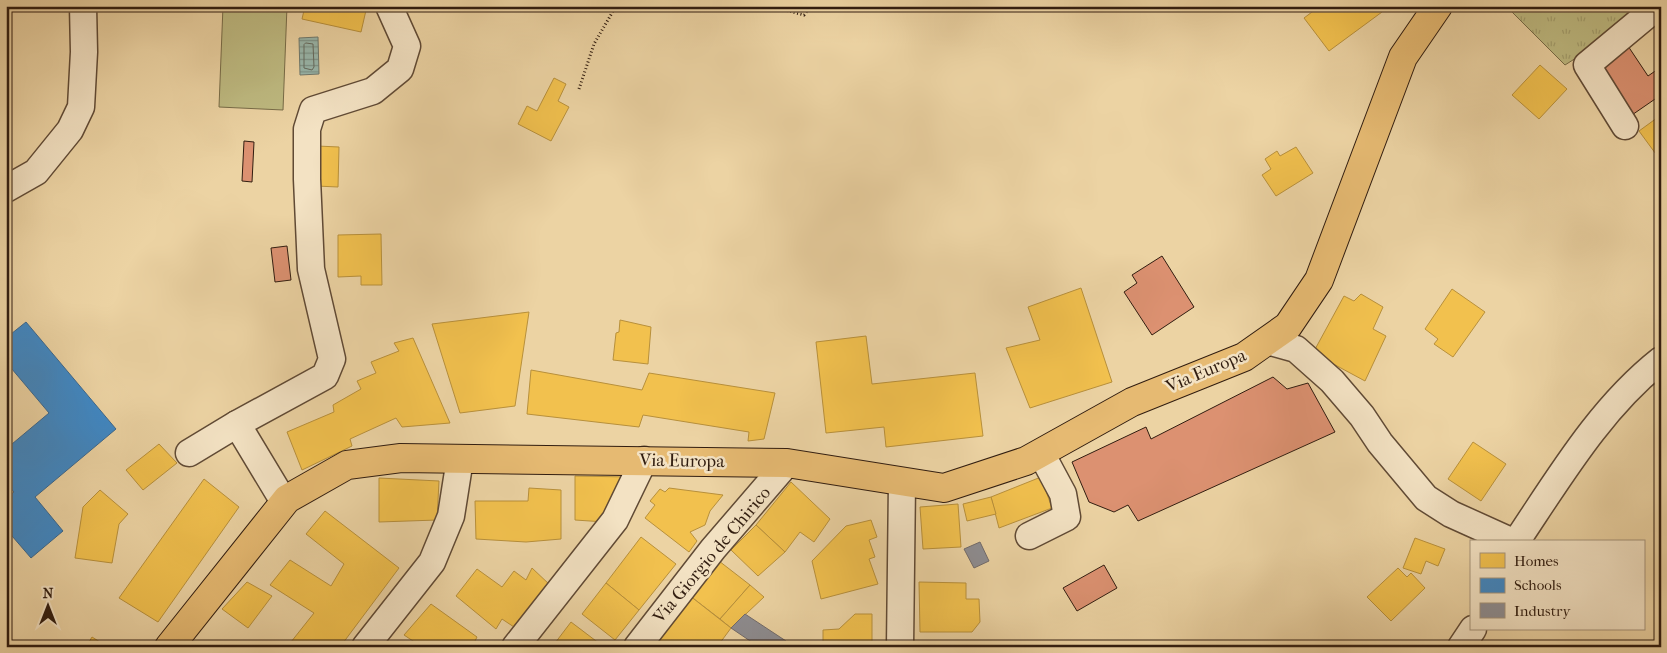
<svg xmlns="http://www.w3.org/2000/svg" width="1667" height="653" viewBox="0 0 1667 653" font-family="'IM FELL French Canon',serif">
<defs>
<pattern id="grass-tufts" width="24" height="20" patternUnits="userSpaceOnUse" patternTransform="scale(1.25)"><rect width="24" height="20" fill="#beba81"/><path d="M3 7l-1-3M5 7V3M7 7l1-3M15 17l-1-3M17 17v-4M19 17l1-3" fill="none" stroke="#a49f6e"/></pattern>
<pattern id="water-rules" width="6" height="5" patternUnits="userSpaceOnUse" patternTransform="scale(1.25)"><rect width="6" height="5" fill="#99b7ac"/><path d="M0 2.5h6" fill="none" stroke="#7d948b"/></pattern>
</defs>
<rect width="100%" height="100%" fill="#ecd3a3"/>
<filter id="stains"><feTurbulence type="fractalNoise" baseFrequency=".004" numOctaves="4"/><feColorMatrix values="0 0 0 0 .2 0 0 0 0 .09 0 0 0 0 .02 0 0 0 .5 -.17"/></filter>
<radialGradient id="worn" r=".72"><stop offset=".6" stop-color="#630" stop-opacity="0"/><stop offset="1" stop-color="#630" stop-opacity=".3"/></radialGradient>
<polygon fill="url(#grass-tufts)" stroke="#786c48" points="1506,6 1658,6 1565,65"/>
<polygon fill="#beba81" stroke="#786c48" points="223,6 287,6 283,110 219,107"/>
<polygon fill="url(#water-rules)" stroke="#6f796e" points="318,37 319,74 300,75 299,38"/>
<g fill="#f2c14e" stroke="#b8903b">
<polygon points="305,6 367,6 361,32 302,19"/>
<polygon points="1320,6 1378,6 1382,12 1329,51 1304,18"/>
<polygon points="1540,65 1567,89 1539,119 1512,95"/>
<polygon points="554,78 566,84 558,101 569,107 551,141 518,124 527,106 537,111"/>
<polygon points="1661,115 1661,161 1639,131"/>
<polygon points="317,146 339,147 338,187 316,186"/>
<polygon points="1296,147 1313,173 1276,196 1262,175 1271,169 1265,159 1277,151 1280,156"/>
<polygon points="381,234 382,285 361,285 361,276 338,277 338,235"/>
<polygon points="1081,288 1112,382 1030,408 1006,348 1040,340 1028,307"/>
<polygon points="1452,289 1485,312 1453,357 1434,344 1438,339 1425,329"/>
<polygon points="1361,294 1383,307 1373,329 1386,336 1365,381 1313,353 1344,296 1354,301"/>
<polygon points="529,312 515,406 460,413 432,324"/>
<polygon points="620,320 651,327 648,364 613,360 616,333 619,332"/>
<polygon points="866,336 872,384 975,373 983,436 886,447 884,427 826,433 816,342"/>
<polygon points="413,338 450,423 402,427 396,418 350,439 352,446 302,470 287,432 334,412 333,405 361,389 357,381 376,373 371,362 399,351 394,343"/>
<polygon points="531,370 642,390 649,373 775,393 764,439 748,441 749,432 643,415 639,427 527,414"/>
<polygon points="1473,442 1506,464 1481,501 1448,479"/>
<polygon points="159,444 177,463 143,490 126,470"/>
<polygon points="575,476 629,477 605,522 575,520"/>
<polygon points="1041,477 1052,508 999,528 991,497"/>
<polygon points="379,478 439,481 437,520 379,522"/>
<polygon points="204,479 239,507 158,622 119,598"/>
<polygon points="791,482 830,519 814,542 800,532 785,552 756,525"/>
<polygon points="529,488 561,490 561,539 526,542 476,539 475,501 528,501"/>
<polygon points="669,488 723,495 710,511 705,525 690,532 697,541 689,552 645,518 655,505 650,501 660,489 665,492"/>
<polygon points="100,490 128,514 119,524 112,563 75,558 83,507"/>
<polygon points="991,497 996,514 967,521 963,504"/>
<polygon points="958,504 961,547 923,549 920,507"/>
<polygon points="325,511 399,568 340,647 287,647 314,613 270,585 290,560 331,586 344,564 306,534"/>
<polygon points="871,520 877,537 869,540 875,557 869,559 878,584 821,599 812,561 846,526"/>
<polygon points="756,525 785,552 758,576 731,550"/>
<polygon points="641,537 676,564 639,610 606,583"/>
<polygon points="1415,538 1445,549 1438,566 1426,561 1421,574 1403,568"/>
<polygon points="719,561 750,585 720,619 685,592"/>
<polygon points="532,568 550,585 514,627 502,619 496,629 456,596 477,569 502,587 514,571 526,580"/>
<polygon points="1398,568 1407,577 1411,573 1425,588 1391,621 1367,597"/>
<polygon points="247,582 272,596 248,628 222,609"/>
<polygon points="919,582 966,583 966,599 979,599 980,622 972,632 920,632"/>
<polygon points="606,583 639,610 615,640 582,614"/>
<polygon points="750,585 764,597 731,628 720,619"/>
<polygon points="685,592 731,628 717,647 644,647"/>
<polygon points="431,604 477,637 472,647 445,647 439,642 434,647 422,647 404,635"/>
<polygon points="855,614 872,614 872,647 823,647 823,630 839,629"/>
<polygon points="571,622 604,647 552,647"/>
<polygon points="92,637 108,647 86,647"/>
</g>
<polygon fill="#3f88c5" stroke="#3b688f" points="26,322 116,429 35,497 63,531 31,558 6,529 6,498 14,492 6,483 6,465 10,462 6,457 6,449 49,413 6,362 6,338"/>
<g fill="#8d8d92" stroke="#716b6b">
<polygon points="980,542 989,561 974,568 964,549"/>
<polygon points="745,614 786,641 781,647 759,647 731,628"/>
</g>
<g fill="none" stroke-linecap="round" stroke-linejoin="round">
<polygon stroke="#656a5e" stroke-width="1" points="306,43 313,44 314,67 312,70 304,68 304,45"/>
</g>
<g fill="#dc9171" stroke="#311d10">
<polygon points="1628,46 1648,76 1661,67 1661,102 1658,97 1629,117 1596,69"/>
<polygon points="244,141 254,142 252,182 242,181"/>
<polygon points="287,246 291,280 275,282 271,248"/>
<polygon points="1162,256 1194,307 1152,335 1124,292 1137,283 1132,275"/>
<polygon points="1273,377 1287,389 1308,383 1335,432 1138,521 1128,505 1114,512 1089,502 1072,462 1146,427 1151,439"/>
<polygon points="1104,565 1117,588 1077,611 1063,588"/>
</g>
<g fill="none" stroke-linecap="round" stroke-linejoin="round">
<g stroke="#604a35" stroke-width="29">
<g id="minor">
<polyline points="1625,126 1587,65 1658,6"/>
<polyline points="6,189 36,172 70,130 81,107 84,52 83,6"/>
<polyline points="1267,341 1296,349 1332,381 1362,416 1380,443 1426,498 1451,514 1513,542"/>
<polyline points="189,453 237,424"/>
<polyline points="284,502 237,424 325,376 332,359 311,269 307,179 307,129 313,110 373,91 400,69 407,46 389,6"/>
<polyline points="1029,536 1067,517 1063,494 1041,453"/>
<path d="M1516 542C1559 478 1600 408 1661 360"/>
<polyline points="365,647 432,562 451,516 460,459"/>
<polyline points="515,647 615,520 644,460"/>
<polyline points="637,647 713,549 787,463"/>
<polyline points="900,647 902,483"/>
<polyline points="1461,647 1473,629"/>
</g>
</g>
<g stroke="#311d10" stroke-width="30">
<polyline id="major" points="169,647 287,499 347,465 401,458 787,463 944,488 1026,461 1132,402 1244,357 1288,326 1319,280 1403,57 1438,6"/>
</g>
<g stroke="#311d10" stroke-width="3" stroke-dasharray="1 2.5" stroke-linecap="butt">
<polyline points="782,6 785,10 804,15 811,6"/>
<polyline points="579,89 594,44 616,6"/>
</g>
<use href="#minor" stroke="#f3e2c3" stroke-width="26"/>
<use href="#major" stroke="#e6ba72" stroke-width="28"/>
</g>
<g text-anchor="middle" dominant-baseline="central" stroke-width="5" stroke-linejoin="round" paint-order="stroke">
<g font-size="18" fill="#311d10" stroke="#f3e2c3">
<text transform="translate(1206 371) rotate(-23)">Via Europa</text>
<text transform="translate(682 461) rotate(1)">Via Europa</text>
<text transform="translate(712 555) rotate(-50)">Via Giorgio de Chirico</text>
</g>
</g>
<rect width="1667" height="653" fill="none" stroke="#ecd3a3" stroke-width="25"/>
<rect x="8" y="8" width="1652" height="638" fill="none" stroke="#311d10" stroke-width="2.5"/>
<rect x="12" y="12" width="1642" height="628" fill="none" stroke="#311d10"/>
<rect x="1470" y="540" width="175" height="90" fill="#f3e2c3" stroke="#a5937b"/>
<rect x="1480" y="553" width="25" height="15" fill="#f2c14e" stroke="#a5937b"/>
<text x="1514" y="566" font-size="15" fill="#311d10">Homes</text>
<rect x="1480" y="578" width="25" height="15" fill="#3f88c5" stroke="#a5937b"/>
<text x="1514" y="590" font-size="15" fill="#311d10">Schools</text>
<rect x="1480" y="603" width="25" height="15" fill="#8d8d92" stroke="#a5937b"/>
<text x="1514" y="616" font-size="15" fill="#311d10">Industry</text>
<g transform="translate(48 606)" stroke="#f3e2c3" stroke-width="4" paint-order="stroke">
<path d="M0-4L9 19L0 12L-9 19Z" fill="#311d10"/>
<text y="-8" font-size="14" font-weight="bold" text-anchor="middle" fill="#311d10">N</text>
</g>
<rect width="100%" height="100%" filter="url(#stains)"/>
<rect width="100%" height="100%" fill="url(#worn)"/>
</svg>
